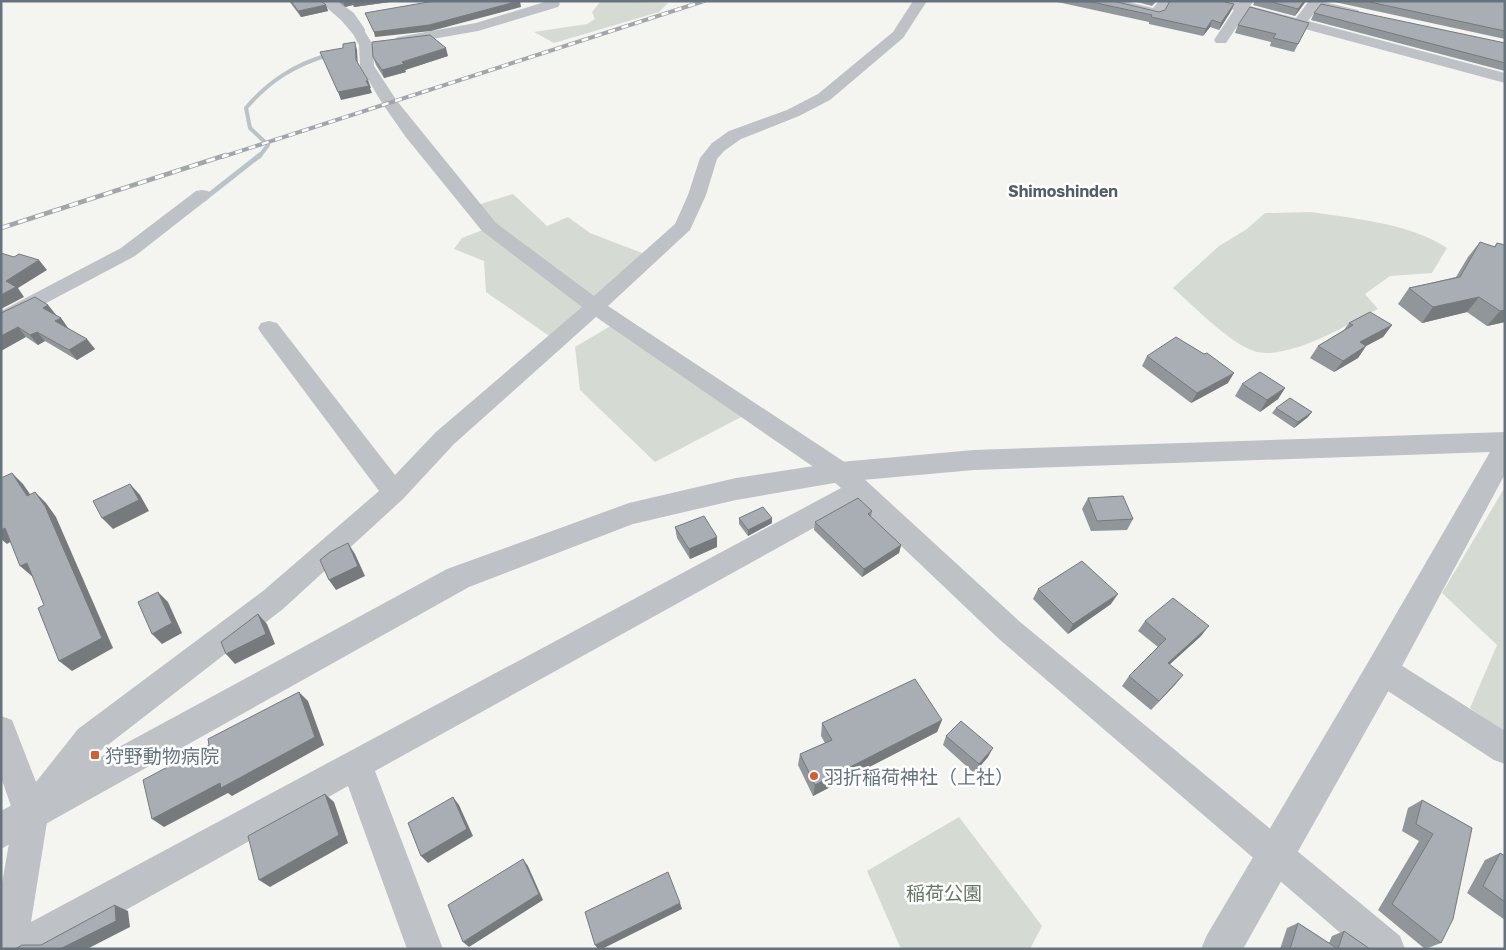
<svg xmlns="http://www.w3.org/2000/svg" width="1506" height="950" viewBox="0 0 1506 950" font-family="'Golos Text','Noto Sans JP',sans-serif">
<rect width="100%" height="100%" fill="#f4f4f1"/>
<g fill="#d5dbd2">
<polygon points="601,1 668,3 659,12 554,43 534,32 587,24 595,19 592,12"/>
<polygon points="513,194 547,226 568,217 590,233 650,256 552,338 486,292 484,261 454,249 462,238 493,226 477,205"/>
<path d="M1311 212C1356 219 1409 223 1447 248L1432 273 1390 276 1365 294 1378 309C1349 324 1286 362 1254 351 1228 342 1194 306 1173 288L1219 246 1247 229 1265 213Z"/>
<polygon points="614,324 747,414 655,462 580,390 575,347"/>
<polygon points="1505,487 1505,733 1470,708 1497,645 1442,593"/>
<polygon points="959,817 1042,926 1030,949 901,949 867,871"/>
</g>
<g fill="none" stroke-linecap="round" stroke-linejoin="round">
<g stroke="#bac3c8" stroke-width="4">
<polyline points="334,1 352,14 363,30"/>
<path d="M259 157 268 145 250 128 246 108C269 81 294 65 328 55"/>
</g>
<polyline stroke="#bac3c8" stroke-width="5" points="204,199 260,155"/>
<g fill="#bec1c5" fill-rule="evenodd">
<path d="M319 1H334L351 14 364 30 373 45 374 66 397 101 496 223 594 296 675 224 688 195 700 158 712 143 729 131 787 110 818 94 893 32 913 1H927L903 38 830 100 799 116 741 139 724 151 717 159 706 195 690 230 608 306 849 465 1019 621 1400 936 1405 949H1359L999 639 857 504 375 771 443 949H407L348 786 56 949H1V889L14 815 1 777V716L12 720 36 782 78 729 263 591 379 491 261 333 258 328 261 323 269 321 277 323 395 475 436 432 582 307 482 231 405 136 382 103 360 66 359 45 353 34 341 20ZM596 317 831 479 841 488 31 922 47 822 100 751 283 609 403 499 454 444Z"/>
<polygon points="548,1 558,1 560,4 558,7 478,31 398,45 391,41 398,37 476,23"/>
<polygon points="1101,1 1124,1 1153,8 1159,1 1172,1 1161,16 1156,17 1102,4"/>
<polygon points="1209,1 1239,3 1240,1 1254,1 1250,6 1296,18 1309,1 1320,1 1358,10 1360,13 1358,16 1353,17 1317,9 1308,21 1505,73 1505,83 1246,13 1226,43 1216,43 1214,40 1234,10 1210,4"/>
<polygon points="202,190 208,191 211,195 208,199 135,256 1,327 1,311 121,248 196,191"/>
<polygon points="1382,656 1393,660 1505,731 1505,764 1494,760 1371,680 1367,670 1371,660"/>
</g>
<polygon fill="#bec1c5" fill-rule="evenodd" points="1505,432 1505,474 1394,681 1243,949 1201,949 1207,935 1370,659 1490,452 974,470 840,482 736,500 633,524 469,587 1,849 1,811 447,569 629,503 736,478 840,462 974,450"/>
<g stroke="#a2a6ab" stroke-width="4">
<polyline id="rail-far1" points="222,157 704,1"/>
</g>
<g stroke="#a2a6ab" stroke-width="4.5">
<polyline id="rail" points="1,228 226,155"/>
</g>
<use href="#rail-far1" stroke="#fff" stroke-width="2.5" stroke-dasharray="7" stroke-linecap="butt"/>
<use href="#rail" stroke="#fff" stroke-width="3" stroke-dasharray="9" stroke-linecap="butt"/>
</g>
<g fill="#90969a">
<polygon points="289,1 321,1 326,5 328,11 301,17"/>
<polygon points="337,1 397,1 354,7 353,5 345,7"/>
<polygon points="1053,1 1113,1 1159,12 1234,4 1231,11 1219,30 1210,27 1203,36 1149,24 1149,22"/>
<polygon points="1133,1 1157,1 1152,6"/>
<polygon points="1255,1 1306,1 1295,16 1253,5"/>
<polygon points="1330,1 1505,1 1505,39"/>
<polygon points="1314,13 1505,43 1505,71 1311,20"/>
<polygon points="1309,23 1294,52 1270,46 1271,42 1235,33 1238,25"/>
<polygon points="448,56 405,70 406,72 384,78 376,65 373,57"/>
<polygon points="1480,242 1494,247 1497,243 1505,322 1487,326 1467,312 1422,323 1398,304 1409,288 1456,277 1468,257"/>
<polygon points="48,305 56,315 55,315 61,318 68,328 95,349 77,360 45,341 38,345 26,337 1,313"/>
<polygon points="1349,323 1392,325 1383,337 1366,346 1358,358 1334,372 1310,358 1318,346 1344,330"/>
<polygon points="1147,356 1228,383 1191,403 1142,366"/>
<polygon points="1242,384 1285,388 1278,399 1260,412 1235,396"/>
<polygon points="1276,408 1308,417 1294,428 1272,413"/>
<polygon points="1088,498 1133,519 1127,530 1091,531 1082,509"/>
<polygon points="872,511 871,517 901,545 899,553 862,577 814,530 815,522"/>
<polygon points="739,518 772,523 748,536 739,524"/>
<polygon points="675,527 717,537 717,547 690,559 677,538"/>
<polygon points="1038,589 1111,604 1068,634 1033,599"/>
<polygon points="1145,621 1201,636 1169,665 1183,675 1151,710 1122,686 1129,676 1158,647 1138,631"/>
<polygon points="942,720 937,732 813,796 798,765 800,754 825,743 821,736 822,723"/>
<polygon points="946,736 988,757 974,773 943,745"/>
<polygon points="1422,800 1472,828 1441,943 1425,949 1378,910 1419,841 1402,831 1408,808"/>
<polygon points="1500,853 1505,856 1505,920 1467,893 1485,860"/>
<polygon points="1298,923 1329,943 1332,936 1344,931 1370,949 1280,949 1287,928"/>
</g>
<g fill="#767a7d">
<polygon points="343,1 352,1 353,5 345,7"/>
<polygon points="352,1 397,1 354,7"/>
<polygon points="519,1 520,1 521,7 431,31 375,37 374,32"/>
<polygon points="1304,1 1306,1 1295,16 1298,9"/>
<polygon points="1234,4 1231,11 1219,30 1221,23"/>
<polygon points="326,5 328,11 301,17 298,11"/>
<polygon points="1212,20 1210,27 1203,36 1206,29"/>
<polygon points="355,42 357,50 358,67 356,60"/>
<polygon points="446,48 448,56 405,70 406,72 384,78 382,70 402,62"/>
<polygon points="368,80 371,88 370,88 372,93 341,100 338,92"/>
<polygon points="39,260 47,270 18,288 24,297 1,309 1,295 6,281"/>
<polygon points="1479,297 1467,312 1422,323 1433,307"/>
<polygon points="48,305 56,315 51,317 43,308"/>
<polygon points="1505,310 1505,322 1487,326 1500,311"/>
<polygon points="61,318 68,328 55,321"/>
<polygon points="1392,325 1383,337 1351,354 1360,342"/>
<polygon points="18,327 26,337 1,351 1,336"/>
<polygon points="37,332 45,341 38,345 30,335"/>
<polygon points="87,339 95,349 77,360 69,350"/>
<polygon points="1366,346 1358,358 1334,372 1343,361"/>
<polygon points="1234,373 1228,383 1191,403 1197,393"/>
<polygon points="1285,388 1278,399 1260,412 1267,400"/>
<polygon points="1312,412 1308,417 1294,428 1298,422"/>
<polygon points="12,473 23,484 39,507 27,496"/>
<polygon points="130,484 140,495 149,511 113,529 102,518"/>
<polygon points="35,492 46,503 56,517 113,648 72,671 59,661"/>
<polygon points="772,518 772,523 748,536 748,530"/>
<polygon points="5,528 17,538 7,544 1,539 1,530"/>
<polygon points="717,537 717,547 690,559 689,549"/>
<polygon points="348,543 355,554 365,576 336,590 329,580"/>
<polygon points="901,545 899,553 862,577 864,569"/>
<polygon points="27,563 33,577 20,566"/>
<polygon points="158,592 168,602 182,633 162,644 152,634"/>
<polygon points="1118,594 1111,604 1068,634 1073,624"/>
<polygon points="258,614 267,624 275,644 235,664 226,654"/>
<polygon points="1209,626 1201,636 1160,673 1168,663"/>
<polygon points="1183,675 1175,685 1151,710 1159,701"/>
<polygon points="299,692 308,701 324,745 232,796 228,793 164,827 152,819"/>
<polygon points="942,720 937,732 813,796 815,785"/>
<polygon points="993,748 988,757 974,773 979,764"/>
<polygon points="325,794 334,802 348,843 270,887 259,880"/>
<polygon points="453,797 459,805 473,836 428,863 421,856"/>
<polygon points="523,859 528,866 543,900 469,947 463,942"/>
<polygon points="680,903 682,909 602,949 598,949 595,945"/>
<polygon points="115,905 128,911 130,927 87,949 60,949"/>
</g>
<g fill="#a8aeb3" stroke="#767a7d">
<polygon points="291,1 321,1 326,5 298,11"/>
<polygon points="434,1 519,1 429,25 374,32 365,13"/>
<polygon points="1087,1 1113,1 1159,12 1165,10 1170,1 1221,1 1234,4 1221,23 1212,20 1206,29 1151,17 1152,15"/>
<polygon points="1268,1 1304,1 1298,9"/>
<polygon points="1365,1 1505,1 1505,31"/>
<polygon points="1321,4 1505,43 1505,63 1314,13"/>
<polygon points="1250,7 1309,23 1298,44 1273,38 1276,34 1238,25"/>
<polygon points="430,35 446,48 402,62 404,64 382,70 373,57 372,42"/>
<polygon points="355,42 356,60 368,80 366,81 369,86 338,92 320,52 343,48 343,44"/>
<polygon points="1480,242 1495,247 1497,243 1505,245 1505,310 1500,311 1479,297 1433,307 1409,288 1460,277"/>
<polygon points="1,253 14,257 19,254 39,260 6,281 16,287 1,295"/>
<polygon points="35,297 48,305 43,308 61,318 55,321 87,339 69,350 37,332 30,335 18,327 1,336 1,313"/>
<polygon points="1370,312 1392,325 1360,342 1366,346 1343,361 1318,346 1353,325 1349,323"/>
<polygon points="1176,337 1204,354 1207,353 1234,373 1197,393 1147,356"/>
<polygon points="1260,372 1285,388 1267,400 1242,384"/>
<polygon points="1290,398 1312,412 1298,422 1276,408"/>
<polygon points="12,473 27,496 35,492 45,506 102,638 59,661 38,608 44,605 27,563 20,566 5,528 1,530 1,478"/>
<polygon points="130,484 139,500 102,518 93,501"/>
<polygon points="1123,496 1133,519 1097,521 1088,498"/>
<polygon points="858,498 872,511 868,514 901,545 864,569 815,522"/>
<polygon points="763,507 772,518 748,530 739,518"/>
<polygon points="704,516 717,537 689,549 675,527"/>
<polygon points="348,543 358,566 329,580 320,560 330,552"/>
<polygon points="1082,561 1118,594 1073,624 1038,589"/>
<polygon points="158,592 172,623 152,634 138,602"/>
<polygon points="1173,598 1209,626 1168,663 1183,675 1159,701 1129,676 1166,639 1145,621"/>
<polygon points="258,614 266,634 226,654 221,642"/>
<polygon points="915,679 942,720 815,785 800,754 832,740 822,723"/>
<polygon points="299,692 315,737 221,788 220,783 152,819 143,780 209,745 208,739"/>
<polygon points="961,721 993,748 979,764 946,736"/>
<polygon points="325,794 339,835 259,880 248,836"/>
<polygon points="453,797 467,829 421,856 408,823"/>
<polygon points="1422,800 1472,828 1453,919 1441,943 1392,904 1433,834 1416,824"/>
<polygon points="1500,853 1505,856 1505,902 1483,886"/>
<polygon points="523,859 539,894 463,942 448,905"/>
<polygon points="668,872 680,903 595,945 585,912"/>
<polygon points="115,905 116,921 60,949 15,949 22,945 41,945"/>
<polygon points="1298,923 1338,949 1344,931 1370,949 1290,949"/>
</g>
<g fill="#d25e33" stroke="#fff" stroke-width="2">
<rect x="90" y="750" width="10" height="10" rx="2.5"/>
<circle cx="814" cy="776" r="5"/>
</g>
<g text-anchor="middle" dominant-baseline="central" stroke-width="5" stroke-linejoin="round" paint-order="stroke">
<g font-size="16" font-weight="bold" fill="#535d65" stroke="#fff">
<text x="1063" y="191">Shimoshinden</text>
</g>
<g font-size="19" fill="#66737f" stroke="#fff" text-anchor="start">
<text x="105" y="755">狩野動物病院</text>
<text x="824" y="776">羽折稲荷神社（上社）</text>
</g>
<g font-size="19" fill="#677764" stroke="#fff">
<text x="944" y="892">稲荷公園</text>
</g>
</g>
<rect width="1506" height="950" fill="none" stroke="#66737f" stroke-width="5"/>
</svg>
